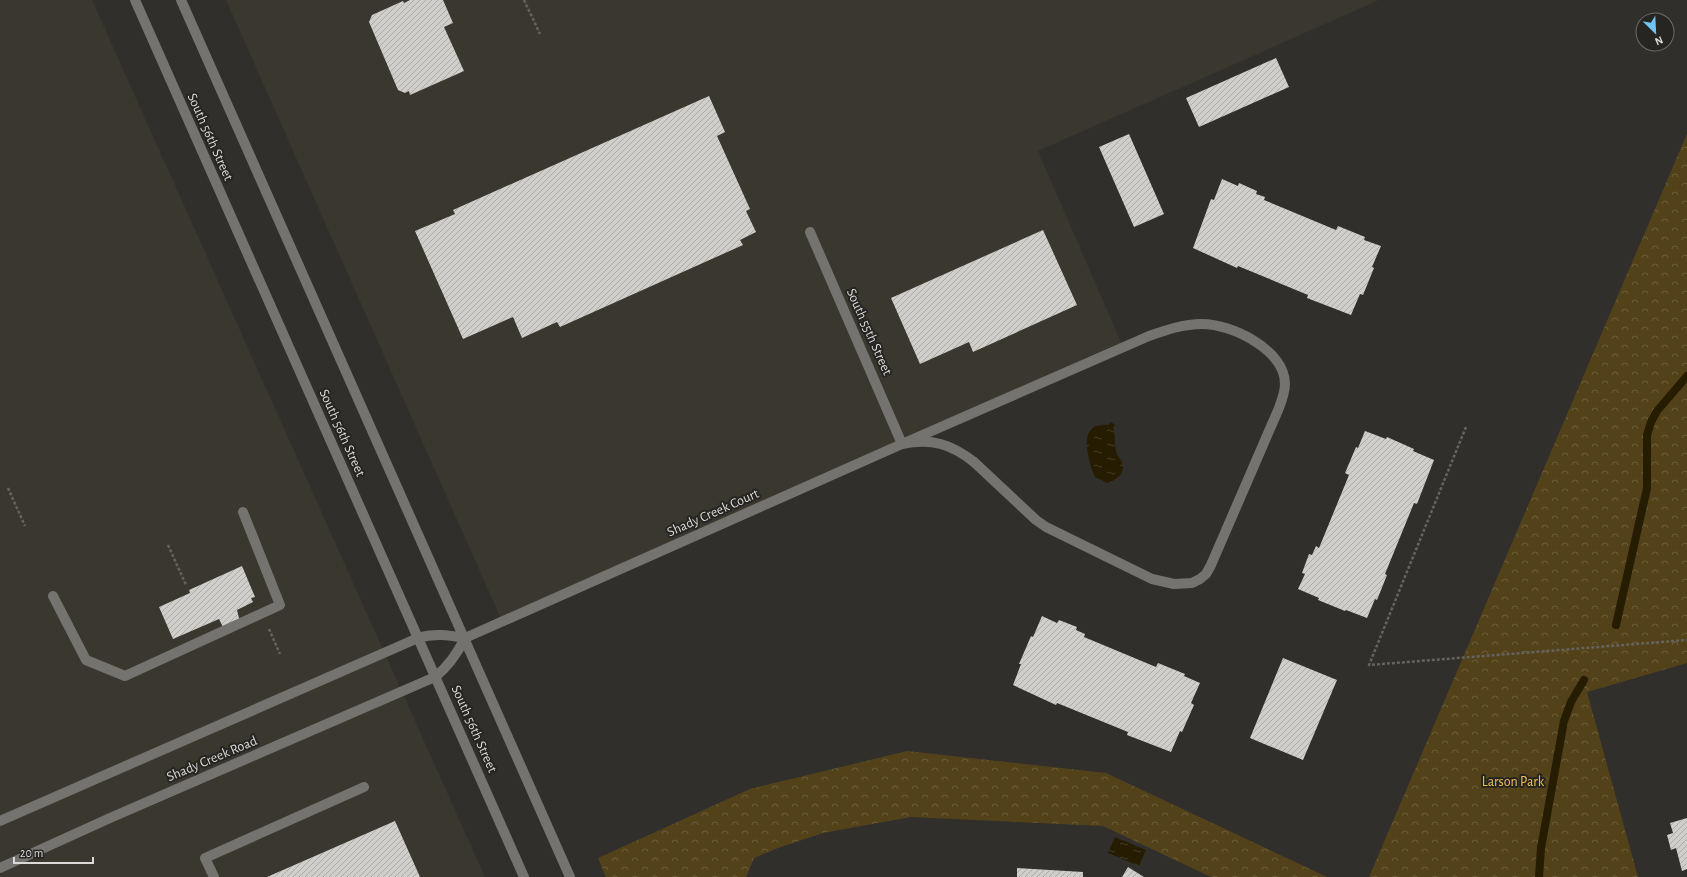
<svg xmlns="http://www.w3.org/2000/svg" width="1687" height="877" viewBox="0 0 1687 877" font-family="'Alegreya Sans',sans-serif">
<defs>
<pattern id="park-crowns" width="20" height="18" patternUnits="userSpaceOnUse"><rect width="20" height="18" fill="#534219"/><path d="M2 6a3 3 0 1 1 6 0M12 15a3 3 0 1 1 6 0" fill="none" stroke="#6b5d3a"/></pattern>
<pattern id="water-ripples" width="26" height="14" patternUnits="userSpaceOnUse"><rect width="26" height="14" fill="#261c02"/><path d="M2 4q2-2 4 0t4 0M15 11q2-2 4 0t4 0" fill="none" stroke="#453c26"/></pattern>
<pattern id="building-hatch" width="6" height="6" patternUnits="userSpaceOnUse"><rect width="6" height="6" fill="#d0cecb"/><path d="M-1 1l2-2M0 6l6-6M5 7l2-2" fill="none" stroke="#acaba8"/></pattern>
</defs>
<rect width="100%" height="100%" fill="#302f2c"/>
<g fill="#3a372e">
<polygon points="0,0 92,0 485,877 0,877"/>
<polygon points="226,0 1379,0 1038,151 1123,347 502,621"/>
</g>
<g fill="url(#park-crowns)">
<polygon points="1687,134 1687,663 1587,692 1638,877 1369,877"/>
<polygon points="907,751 1106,773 1327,877 1211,877 1103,826 911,817 823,833 778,848 754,858 746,877 606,877 598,858 750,789"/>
</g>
<g fill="url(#water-ripples)">
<path d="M1111 422 1115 425 1113 428C1116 437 1114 446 1117 454 1118 457 1121 459 1122 462 1126 474 1116 480 1107 483L1095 477C1088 460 1076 421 1108 425Z"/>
<polygon points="1115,837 1146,850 1139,866 1108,853"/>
</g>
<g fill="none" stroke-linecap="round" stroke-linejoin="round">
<g stroke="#261c02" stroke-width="8">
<polyline points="1616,625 1647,488 1647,435 1651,422 1657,411 1687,376"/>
<polyline points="1539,877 1541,848 1564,721 1571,702 1584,680"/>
</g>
</g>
<g fill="url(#building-hatch)">
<polygon points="410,0 443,0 453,23 444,27 464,71 410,95 409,91 405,93 398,90 369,22 372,15 403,1 404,3"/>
<polygon points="1276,58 1289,87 1199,127 1186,98"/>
<polygon points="709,96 725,132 717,136 750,209 746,211 756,232 740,240 743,245 560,327 557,322 522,338 513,317 463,339 415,231 455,214 453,210"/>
<polygon points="1129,134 1164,214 1134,227 1099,147"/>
<polygon points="1222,179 1238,186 1239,183 1257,191 1256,194 1265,197 1264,200 1336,230 1338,226 1365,237 1364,240 1381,246 1372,267 1374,268 1363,295 1360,294 1351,315 1307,298 1308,295 1238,266 1237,268 1193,248 1211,199 1214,200"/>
<polygon points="1043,230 1077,305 973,352 969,342 920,364 891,298"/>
<polygon points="1365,431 1386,439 1387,437 1414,449 1413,451 1434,460 1417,504 1414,503 1385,574 1387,575 1377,600 1375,599 1367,618 1346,610 1345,611 1318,600 1319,598 1298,589 1305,574 1302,573 1309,554 1312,555 1316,546 1319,548 1349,475 1345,473 1356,447 1358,448"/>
<polygon points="242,566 255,597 251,598 253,602 237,610 240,622 224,629 219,619 173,639 159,607 190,593 189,590"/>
<polygon points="1042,616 1057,623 1059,620 1077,627 1076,630 1085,634 1084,637 1156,667 1158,663 1185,674 1184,676 1200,683 1191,703 1194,705 1182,732 1180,731 1171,752 1127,735 1128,732 1057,703 1056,705 1013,685 1021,664 1019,664 1031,636 1033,637"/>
<polygon points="1283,658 1337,680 1303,760 1250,738"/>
<polygon points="1687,818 1687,869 1682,871 1676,848 1671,850 1667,835 1673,833 1670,823"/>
<polygon points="395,821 420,877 267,877"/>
<polygon points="1128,867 1144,877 1122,877"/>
<polygon points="1017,868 1083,872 1083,877 1017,877"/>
</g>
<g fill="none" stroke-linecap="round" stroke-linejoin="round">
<g stroke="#646360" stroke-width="2.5" stroke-dasharray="3 2" stroke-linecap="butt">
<polyline points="524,0 540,34"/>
<polyline points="1466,427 1369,665 1687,640"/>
<polyline points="8,488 25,526"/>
<polyline points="168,545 186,585"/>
<polyline points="269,629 280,654"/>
</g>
<g stroke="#757370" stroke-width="10">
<path d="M810 232 902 444 1149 336C1166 330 1183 324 1202 324 1232 324 1285 350 1285 384 1285 392 1282 400 1279 408L1211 565 1206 574 1200 579 1192 583 1174 584 1152 579 1046 527 1036 520 974 462"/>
<polyline points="53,596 86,660 125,676 280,605 243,512"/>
<polyline points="0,821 418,638"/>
<polyline points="0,868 110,818 435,677"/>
<polyline points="214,877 205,858 364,787"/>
</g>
<g stroke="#757370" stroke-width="10">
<path d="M418 638C434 633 448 635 465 638L902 444C932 438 951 444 974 462"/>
<path d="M435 677C449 666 457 654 465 638"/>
</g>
<g stroke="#757370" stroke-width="10">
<polyline points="135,0 524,877"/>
<polyline points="181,0 570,877"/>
</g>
</g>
<g text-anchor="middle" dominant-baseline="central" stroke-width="4" stroke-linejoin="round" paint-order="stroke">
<g font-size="14" fill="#dbdad8" stroke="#262522">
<text transform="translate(210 137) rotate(66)">South 56th Street</text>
<text transform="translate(869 332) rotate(66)">South 55th Street</text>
<text transform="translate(342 433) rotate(66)">South 56th Street</text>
<text transform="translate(713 513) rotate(-24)">Shady Creek Court</text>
<text transform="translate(474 729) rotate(66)">South 56th Street</text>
<text transform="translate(212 759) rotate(-23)">Shady Creek Road</text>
</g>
<g font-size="14" fill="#eec150" stroke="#262522">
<text x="1513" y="782">Larson Park</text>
</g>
</g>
<g transform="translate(1655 32) rotate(156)"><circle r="19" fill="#262522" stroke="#6e6d6b"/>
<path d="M0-3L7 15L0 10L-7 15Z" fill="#6fc2f4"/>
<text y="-6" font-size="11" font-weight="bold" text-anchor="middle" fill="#dbdad8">N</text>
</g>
<path d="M14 857v6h79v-6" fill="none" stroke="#dbdad8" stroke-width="2"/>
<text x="20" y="857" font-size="12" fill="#dbdad8" stroke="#262522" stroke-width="3" paint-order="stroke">20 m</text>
</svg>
